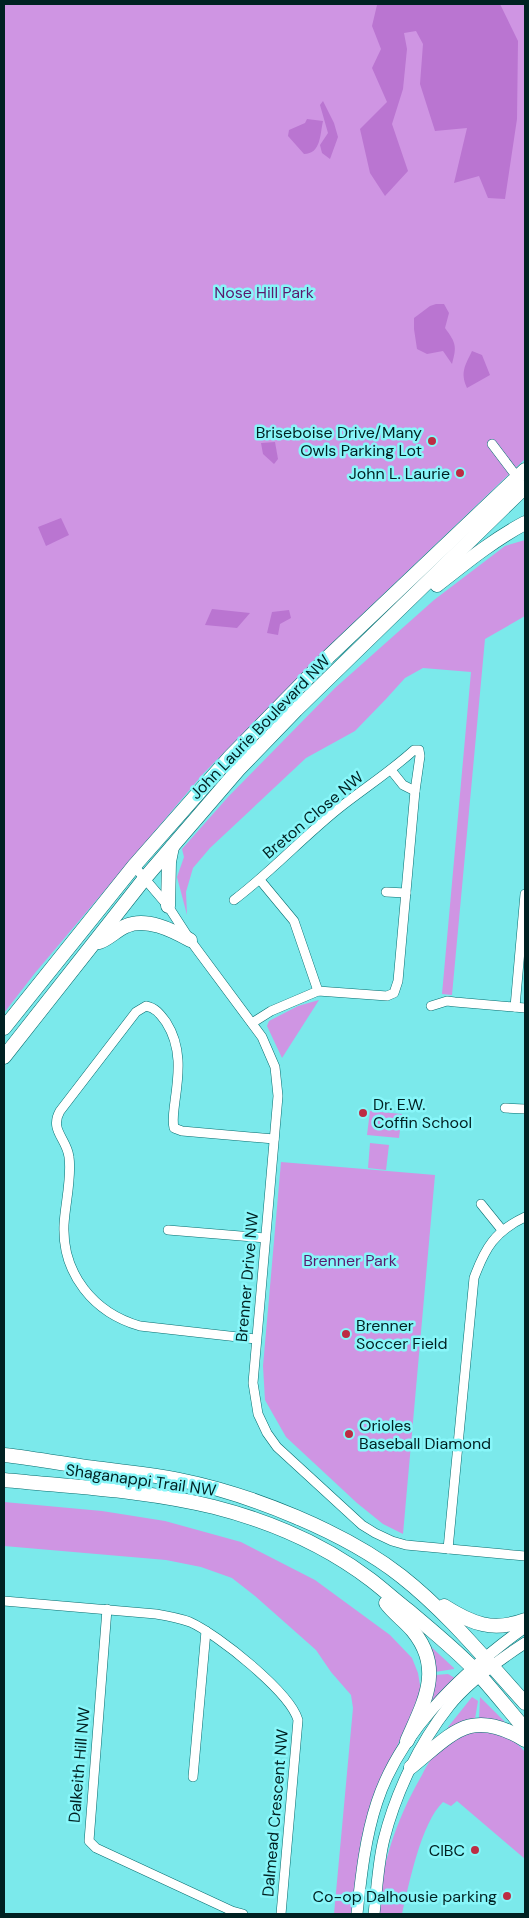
<svg xmlns="http://www.w3.org/2000/svg" width="529" height="1918" viewBox="0 0 529 1918" font-family="'DM Sans',sans-serif">
<rect width="100%" height="100%" fill="#7be9eb"/>
<g fill="#cf95e3">
<polygon points="4,4 525,4 525,459 323,652 203,774 35,973 4,1013"/>
<polygon points="525,540 525,616 485,639 452,995 442,994 471,672 423,668 405,678 386,699 355,731 306,758 210,848 193,868 186,892 187,915 177,877 184,857 182,849 228,797 335,688 434,600 505,546"/>
<polygon points="319,1000 282,1058 267,1026 269,1021 298,1006"/>
<polygon points="370,1111 402,1114 399,1138 367,1135"/>
<polygon points="370,1143 389,1145 386,1170 368,1168"/>
<polygon points="281,1162 435,1175 403,1534 383,1524 357,1503 286,1437 265,1400 263,1366"/>
<polygon points="4,1502 102,1511 165,1521 241,1542 315,1580 390,1635 412,1658 418,1673 421,1691 416,1706 375,1793 361,1840 352,1914 334,1914 353,1708 351,1695 331,1672 316,1650 255,1596 232,1578 201,1567 166,1560 4,1546"/>
<polygon points="428,1644 454,1668 454,1669 435,1672"/>
<polygon points="448,1674 455,1678 429,1706 435,1675"/>
<polygon points="472,1697 478,1701 475,1719 451,1730 448,1727"/>
<polygon points="480,1697 505,1722 503,1725 479,1719"/>
<path d="M480 1728C498 1730 513 1738 525 1752V1859L457 1801 451 1806 443 1802C421 1823 409 1884 402 1914H377C382 1863 396 1820 422 1775 427 1765 435 1751 444 1745 455 1738 468 1734 480 1728Z"/>
</g>
<g fill="#ba75d1">
<polygon points="385,4 500,4 518,41 517,119 505,199 488,198 479,176 454,183 467,128 435,131 420,84 423,44 416,31 404,33 407,49 403,89 392,124 408,171 385,196 370,173 360,129 387,102 372,68 381,49 372,26 377,5"/>
<polygon points="323,101 334,123 338,137 330,159 322,153 320,145 328,133 320,105"/>
<path d="M307 119 323 121C320 134 321 154 304 154L288 136 289 130 305 123Z"/>
<path d="M436 304H444L449 313 445 328C456 343 457 346 452 364L443 351 427 354 417 349 414 329V318L430 306Z"/>
<path d="M472 351 482 355 490 375 467 388C460 372 465 366 472 351Z"/>
<polygon points="275,442 278,459 274,464 263,454 261,443"/>
<polygon points="61,518 69,535 46,546 38,527"/>
<polygon points="212,609 250,613 237,628 205,625"/>
<polygon points="289,610 291,618 280,624 278,635 267,633 272,612"/>
</g>
<g fill="none" stroke-linecap="round" stroke-linejoin="round">
<g stroke="#066d6f" stroke-width="10">
<g id="minor">
<polyline points="492,444 517,477"/>
<polyline points="391,770 403,785 415,791"/>
<polyline points="134,866 168,906 190,940 262,1037 275,1067 278,1096 253,1383 258,1414 267,1433 277,1447 362,1525 375,1533 392,1541 406,1545 525,1556"/>
<polyline points="260,880 294,921 318,991"/>
<polyline points="386,892 406,893"/>
<path d="M234 900C271 872 302 838 338 809 363 789 390 772 414 750H419L420 756 415 791 398 981 394 993 387 996 318 991 271 1011 252 1023"/>
<polyline points="431,1006 447,1001 455,1002 525,1008"/>
<polyline points="515,1007 525,894"/>
<polyline points="505,1108 525,1109"/>
<polyline points="481,1204 502,1230"/>
<polyline points="168,1230 265,1238"/>
<path d="M256 1339 140 1326C94 1313 62 1274 64 1225 65 1204 72 1178 69 1157 67 1139 49 1130 60 1111L136 1012 146 1006C156 1008 160 1014 166 1022 182 1047 179 1073 175 1101 174 1110 172 1119 174 1128L182 1131 274 1139"/>
<path d="M448 1549 474 1278C485 1248 495 1231 525 1217"/>
<path d="M4 1601 156 1614C168 1616 179 1618 190 1622 217 1634 290 1692 298 1720L281 1914"/>
<polyline points="107,1609 89,1841 96,1848 232,1911 243,1914"/>
<polyline points="193,1777 206,1631"/>
</g>
</g>
<g stroke="#066d6f" stroke-width="12">
<g id="tertiary">
<path d="M357 1914C361 1877 365 1838 377 1802 401 1729 465 1670 525 1627"/>
<path d="M374 1914C377 1889 378 1863 384 1839 396 1792 419 1744 449 1706 469 1681 499 1660 525 1643"/>
</g>
</g>
<g stroke="#066d6f" stroke-width="15">
<g id="primary">
<path d="M437 585C465 563 493 540 525 523"/>
<polyline points="168,906 169,862 172,847"/>
<path d="M99 942C109 939 116 930 126 926 146 917 172 930 190 940"/>
<polyline points="4,1028 134,866 230,757 328,657 525,470"/>
<polyline points="4,1057 145,878 238,770 296,710 525,487"/>
<path d="M4 1455C31 1458 59 1463 86 1467 117 1471 149 1474 180 1480 250 1494 345 1532 401 1576 448 1613 485 1659 525 1703"/>
<path d="M4 1480C74 1487 145 1490 214 1507 269 1521 325 1545 371 1580 384 1590 396 1601 409 1611 430 1629 451 1646 471 1666 490 1686 507 1708 525 1729"/>
<path d="M386 1603C393 1613 405 1621 413 1631 444 1669 424 1702 407 1741"/>
<path d="M444 1606C472 1624 493 1632 525 1620"/>
<path d="M411 1767C453 1733 471 1707 525 1740"/>
</g>
</g>
<use href="#minor" stroke="#fff" stroke-width="9"/>
<use href="#tertiary" stroke="#fff" stroke-width="11"/>
<use href="#primary" stroke="#fff" stroke-width="14"/>
</g>
<g fill="#bd2c43" stroke="#88f6f9" stroke-width="2">
<circle cx="432" cy="441" r="5"/>
<circle cx="460" cy="473" r="5"/>
<circle cx="363" cy="1113" r="5"/>
<circle cx="346" cy="1334" r="5"/>
<circle cx="349" cy="1434" r="5"/>
<circle cx="475" cy="1850" r="5"/>
<circle cx="507" cy="1896" r="5"/>
</g>
<g text-anchor="middle" dominant-baseline="central" stroke-width="5" stroke-linejoin="round" paint-order="stroke">
<g font-size="16" fill="#5a196d" stroke="#88f6f9">
<text x="264" y="292">Nose Hill Park</text>
<text x="350" y="1260">Brenner Park</text>
</g>
<g font-size="16" fill="#002122" stroke="#88f6f9" text-anchor="end">
<text x="422" y="432">Briseboise Drive/Many<tspan x="422" dy="18">Owls Parking Lot</tspan></text>
<text x="450" y="473">John L. Laurie</text>
<text x="373" y="1104" text-anchor="start">Dr. E.W.<tspan x="373" dy="18">Coffin School</tspan></text>
<text x="356" y="1325" text-anchor="start">Brenner<tspan x="356" dy="18">Soccer Field</tspan></text>
<text x="359" y="1425" text-anchor="start">Orioles<tspan x="359" dy="18">Baseball Diamond</tspan></text>
<text x="465" y="1850">CIBC</text>
<text x="497" y="1896">Co-op Dalhousie parking</text>
</g>
<g font-size="16" fill="#002122" stroke="#88f6f9">
<text transform="translate(260 727) rotate(-46)">John Laurie Boulevard NW</text>
<text transform="translate(313 815) rotate(-40)">Breton Close NW</text>
<text transform="translate(247 1277) rotate(-85)">Brenner Drive NW</text>
<text transform="translate(141 1480) rotate(8)">Shaganappi Trail NW</text>
<text transform="translate(79 1765) rotate(-85)">Dalkeith Hill NW</text>
<text transform="translate(275 1813) rotate(-85)">Dalmead Crescent NW</text>
</g>
</g>
<rect width="529" height="1918" fill="none" stroke="#002122" stroke-width="10"/>
</svg>
